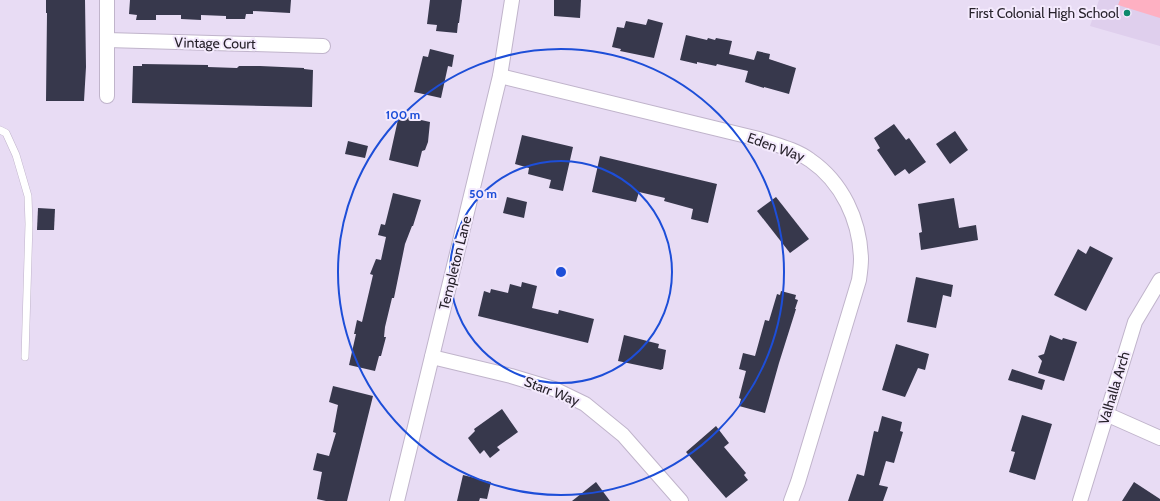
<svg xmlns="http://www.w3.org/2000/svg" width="1160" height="501" viewBox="0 0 1160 501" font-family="Cabin,sans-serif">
<rect width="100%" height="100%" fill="#e8dcf4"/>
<polygon fill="#dfcfed" points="1099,0 1160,0 1160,46 1090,26"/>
<polygon fill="#feb0c2" points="1120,0 1160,0 1160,18 1118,5"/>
<g fill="#37384c">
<polygon points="46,0 85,0 86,67 84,101 46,101 47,13 46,13"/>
<polygon points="130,0 291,0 290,13 253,11 253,14 246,14 245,19 226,19 226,16 201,15 201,20 181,19 181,15 156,15 156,20 136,20 137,15 129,14"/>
<polygon points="430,0 462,0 459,23 458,23 457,33 436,31 437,25 427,24"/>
<polygon points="554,0 581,0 580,18 554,16"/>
<polygon points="648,19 663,23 654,58 620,51 621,49 612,47 617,27 624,28 626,21 646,25"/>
<polygon points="686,35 707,40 708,38 715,40 716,38 732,41 729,54 754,60 757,51 770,54 769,59 796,68 789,94 764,87 764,88 745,82 748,71 717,64 716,66 697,62 697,64 680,60"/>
<polygon points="430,49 454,55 452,67 448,66 441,98 414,92 423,56 428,57"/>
<polygon points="142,64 208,65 208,67 237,68 239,66 260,66 304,68 304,69 313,70 312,107 132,103 133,66 142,66"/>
<polygon points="399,115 430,122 428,142 425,150 422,151 418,167 389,160"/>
<polygon points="894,124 906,140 909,138 926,162 909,174 905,169 895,176 877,150 880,148 874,138"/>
<polygon points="955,131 968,150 950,164 936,144"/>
<polygon points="522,135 573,147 563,191 549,188 551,180 528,174 529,168 515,164"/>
<polygon points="348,141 368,146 365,158 345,154"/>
<polygon points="600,156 717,184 708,223 691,219 693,209 664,201 665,198 639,192 636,202 592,192"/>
<polygon points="393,193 421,200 413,226 412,226 405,244 394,298 392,298 385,327 384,337 386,337 381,356 379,356 375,371 349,365 356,334 354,334 357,320 362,322 373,275 370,274 376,259 381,260 386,237 378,235 381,224 385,225"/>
<polygon points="507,197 527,202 524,218 503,213"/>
<polygon points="776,197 809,239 790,253 757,211"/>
<polygon points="954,198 959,228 976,225 978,240 921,250 919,233 922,232 918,204"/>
<polygon points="38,208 55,209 54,230 37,230"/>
<polygon points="1090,246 1113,258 1086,311 1054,295 1078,249 1086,254"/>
<polygon points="916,277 953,285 951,297 943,295 936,328 907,322"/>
<polygon points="522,282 537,286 532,308 558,314 559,310 594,319 588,343 478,316 484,291 490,293 491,289 508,293 510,284 521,287"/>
<polygon points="781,291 796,295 795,299 798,300 795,309 796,309 779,363 765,413 739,406 741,399 739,398 746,371 739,369 743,353 755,356 765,320 769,321 777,294 780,295"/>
<polygon points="624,335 659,344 658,348 666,350 663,369 662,369 661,370 618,361"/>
<polygon points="1050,335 1062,340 1063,338 1077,342 1064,381 1038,373 1042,361 1038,356 1044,354"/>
<polygon points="896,344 929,354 925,370 918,368 905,397 882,390"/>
<polygon points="1012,369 1045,380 1042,390 1008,380"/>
<polygon points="333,386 373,396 347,501 326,501 317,499 322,472 313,470 317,453 329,456 336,433 333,432 338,405 329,402"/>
<polygon points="502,409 518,432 497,447 500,450 490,458 484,450 480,454 468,438 475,431 474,429"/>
<polygon points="1022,415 1052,424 1035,480 1009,472 1015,452 1011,451"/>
<polygon points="882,416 902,422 900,431 903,432 894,463 886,461 879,485 888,487 883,501 848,501 857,474 864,476 874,431 878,432"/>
<polygon points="716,426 729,443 724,447 746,473 744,475 748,480 726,498 686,452"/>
<polygon points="463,475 491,482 487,499 480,498 479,501 457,501"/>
<polygon points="596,482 610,501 572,501"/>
<polygon points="1134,482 1160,499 1160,501 1122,501"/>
</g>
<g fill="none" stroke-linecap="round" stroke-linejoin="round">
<g stroke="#c0b4cb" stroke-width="8">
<polyline id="lane" points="0,130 6,133 16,155 28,196 29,224 25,357"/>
</g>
<g stroke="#c0b4cb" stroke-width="16">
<g id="street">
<polyline points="107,0 107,96"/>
<polyline points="107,40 323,46"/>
<path d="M500 76 759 139C776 145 795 149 810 160 842 182 860 220 861 259 861 266 860 273 859 280L798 482 791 501"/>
<polyline points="432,357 511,376 554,389 585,404 623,435 681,501"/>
<polyline points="1106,414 1160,438"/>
<polyline points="397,501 500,76 512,0"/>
<polyline points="1080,501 1135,322 1160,280"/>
</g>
</g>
<use href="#lane" stroke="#fff" stroke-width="7"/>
<use href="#street" stroke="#fff" stroke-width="14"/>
</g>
<g fill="none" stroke="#1d4ed8" stroke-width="2">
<circle cx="561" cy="272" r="111"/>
<circle cx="561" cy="272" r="223"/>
</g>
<circle fill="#0c896c" stroke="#f4eafd" stroke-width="1.5" cx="1127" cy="13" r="4"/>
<g text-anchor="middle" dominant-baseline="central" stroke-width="4" stroke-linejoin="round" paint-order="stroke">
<g font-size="14" fill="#27222b" stroke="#f4eafd" text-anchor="end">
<text x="1119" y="13">First Colonial High School</text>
</g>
<g font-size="14" fill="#27222b" stroke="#f4eafd">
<text transform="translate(215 43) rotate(1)">Vintage Court</text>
<text transform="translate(776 147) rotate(20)">Eden Way</text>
<text transform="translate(455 263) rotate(-76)">Templeton Lane</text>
<text transform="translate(1114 388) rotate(-73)">Valhalla Arch</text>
<text transform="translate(552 391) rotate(21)">Starr Way</text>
</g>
</g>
<circle cx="561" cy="272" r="6" fill="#1d4ed8" stroke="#f4eafd" stroke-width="2"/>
<g font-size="12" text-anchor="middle" font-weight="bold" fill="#1d4ed8" stroke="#f4eafd" stroke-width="4" stroke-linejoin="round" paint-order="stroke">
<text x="403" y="119">100 m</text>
<text x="483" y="198">50 m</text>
</g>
</svg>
